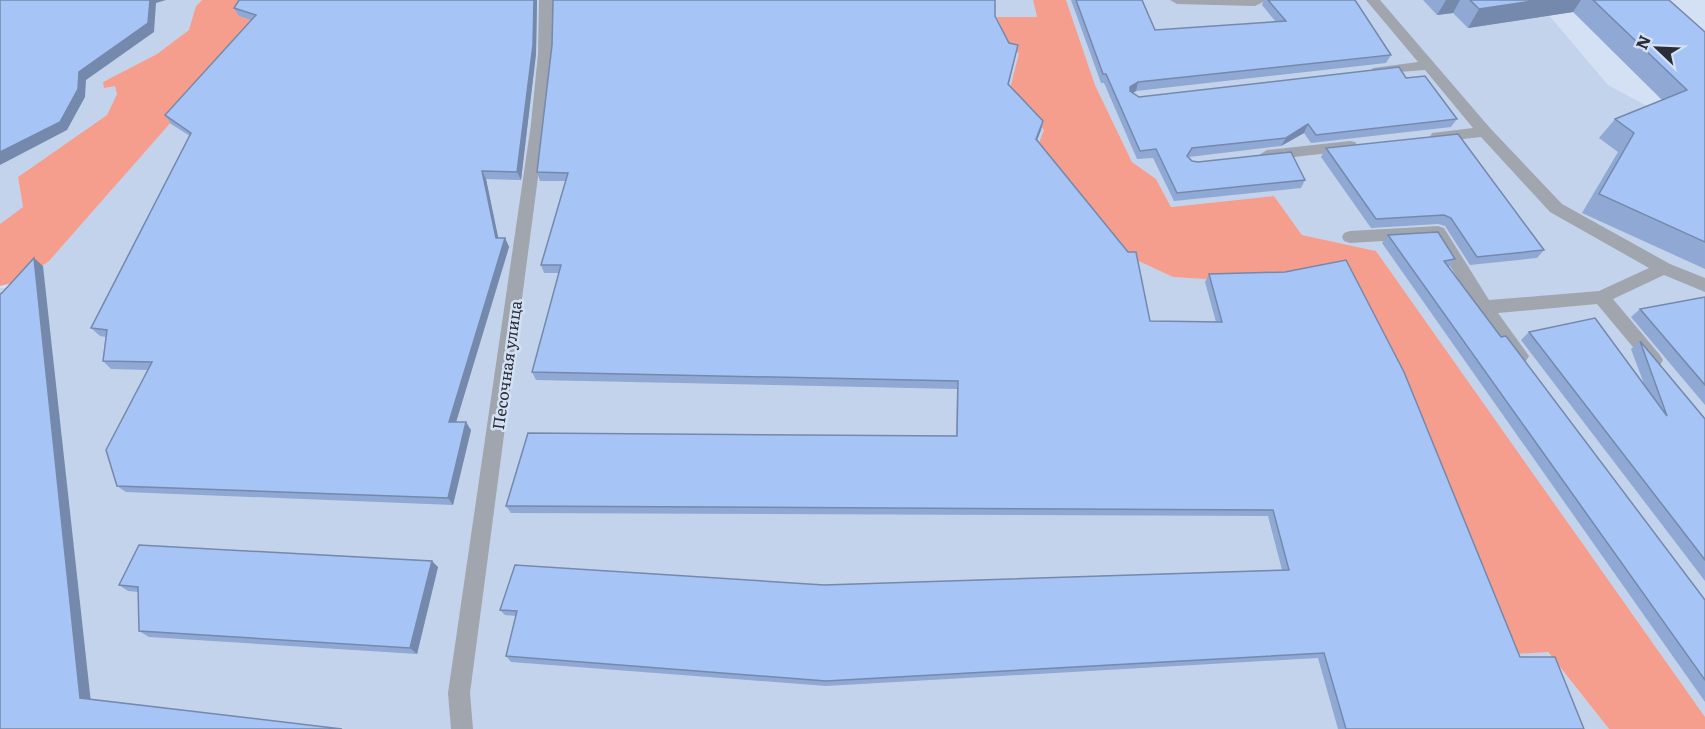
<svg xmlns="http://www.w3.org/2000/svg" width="1705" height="729" viewBox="0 0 1705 729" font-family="Literata,serif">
<rect width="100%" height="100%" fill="#d4e1f5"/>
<g fill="#c3d3ec">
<polygon points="0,0 202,0 196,6 190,30 157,54 103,82 115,86 117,95 107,115 18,177 23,207 0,224"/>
<polygon points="245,0 1033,0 1037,17 998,17 1020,52 1010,93 1044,130 1132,258 1173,277 1204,279 1244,276 1609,729 0,729 0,288 18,288"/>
<polygon points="1066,0 1536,0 1608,85 1705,137 1705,717 1376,251 1302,235 1274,196 1171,207 1156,179 1132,162 1095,85"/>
</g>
<g fill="#f59e8e">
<polygon points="202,0 248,0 260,21 49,261 20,281 0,286 0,224 23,207 18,177 107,115 117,94 115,86 104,88 103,82 157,54 189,30 196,6"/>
<polygon points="1033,0 1066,0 1095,85 1132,162 1156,179 1171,207 1274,196 1302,235 1376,251 1705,717 1705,729 1609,729 1548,652 1515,654 1244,276 1204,279 1173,277 1132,258 1037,148 1044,130 1009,93 1019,53 1011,51 997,17 1037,17"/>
</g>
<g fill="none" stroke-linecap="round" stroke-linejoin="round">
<g fill="#a0a5ae" fill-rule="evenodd">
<polygon points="539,0 553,0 552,54 545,124 470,693 473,729 451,729 448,693 531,124 538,54"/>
<polygon points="1170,0 1267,0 1255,6 1177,4"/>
<polygon points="1366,0 1380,0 1490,128 1562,204 1670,264 1705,278 1705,292 1664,275 1613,299 1660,355 1663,360 1660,365 1654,367 1648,365 1597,304 1498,313 1529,356 1526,361 1520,363 1514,361 1478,312 1433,238 1350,243 1344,241 1342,237 1344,233 1350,231 1438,226 1444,228 1489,300 1599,291 1649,268 1550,212 1481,137 1437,142 1432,141 1430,137 1432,133 1473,128 1425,70 1373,74 1371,71 1373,68 1418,62"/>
<polygon points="1350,141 1355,142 1358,146 1355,150 1267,160 1259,155 1267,150"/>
</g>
</g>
<g fill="#8fa9d4">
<polygon points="239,0 537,0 536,54 521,180 486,179 498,238 505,238 509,247 456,422 471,430 453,505 126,492 117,486 148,370 111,369 103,361 106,337 100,336 91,328 190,136 171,124 165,115 251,20 239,16 234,8"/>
<polygon points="1071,0 1142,0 1155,30 1276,22 1262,5 1264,0 1355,0 1391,55 1386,63 1136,91 1133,93 1139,97 1406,78 1457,119 1451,127 1311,143 1304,133 1281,146 1189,157 1192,161 1305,180 1301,188 1174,201 1153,158 1137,159 1104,83 1101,83"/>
<polygon points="1423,0 1669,0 1705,32 1705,269 1582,213 1618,152 1599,138 1615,119 1662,100 1573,12 1468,28 1453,13 1437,15"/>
<polygon points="995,16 1009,43 1018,45 1009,85 1043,121 1041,130 1037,140 1150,321 1216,322 1205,282 1209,274 1520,657 1584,729 1338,729 1318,658 826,686 511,662 506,656 516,616 505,615 500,610 824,585 1282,570 1268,516 511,513 506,506 956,436 957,389 536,380 532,372 559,273 544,273 541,265 566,181 540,181 537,172 552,45"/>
<polygon points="1326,148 1544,250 1537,258 1470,265 1445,226 1438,224 1371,228 1321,157"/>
<polygon points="1388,235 1455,259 1449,267 1501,337 1705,600 1705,702 1382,243"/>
<polygon points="1705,297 1705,405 1631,317 1640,309"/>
<polygon points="1529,332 1644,384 1631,349 1640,341 1705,419 1705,581 1521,340"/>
<polygon points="438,567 417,654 149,637 139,631 138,592 128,591 119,585"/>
</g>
<g fill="#7489ac">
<polygon points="150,0 166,0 156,3 154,32 86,80 85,97 67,130 0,165 0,152"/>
<polygon points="534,0 537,0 536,54 521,180 517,172"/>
<polygon points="1446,0 1460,0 1453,13 1437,15"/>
<polygon points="1539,0 1581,0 1573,12 1468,28 1479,9"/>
<polygon points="1138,82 1136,91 1128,96 1130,87"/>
<polygon points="1043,121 1041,130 1034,148 1036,139"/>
<polygon points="1308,124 1304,133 1281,146 1286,138"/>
<polygon points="482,171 486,179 500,246 496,238"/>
<polygon points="505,238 509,247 454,429 449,422"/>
<polygon points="34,258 43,266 91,703 80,698"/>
<polygon points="466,422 471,430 453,505 448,498"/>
<polygon points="432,561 438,567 417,654 410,648"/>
</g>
<g fill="#a6c4f6" stroke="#7489ac" stroke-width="1.5">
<polygon points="0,0 150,0 148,23 79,72 78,89 60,122 0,152"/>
<polygon points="239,0 534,0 533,45 517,172 482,171 496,238 505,238 449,422 466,422 448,498 117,486 106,450 152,362 103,361 107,330 91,328 191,133 165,115 256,15 234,8"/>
<polygon points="553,0 995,0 995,16 1009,43 1018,45 1008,84 1043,121 1036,139 1128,252 1136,252 1150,321 1222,322 1209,274 1285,272 1346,260 1404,372 1520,657 1555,657 1584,729 1346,729 1324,653 826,681 506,656 517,611 500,610 515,565 824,585 1289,570 1273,510 506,506 528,433 957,436 958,381 532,372 561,265 541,265 568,173 537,172 552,45"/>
<polygon points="1076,0 1142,0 1155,30 1286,21 1268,0 1355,0 1391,55 1138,82 1130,87 1130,91 1139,97 1399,67 1406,78 1425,76 1457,119 1316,135 1308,124 1286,138 1192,148 1187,156 1192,161 1198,162 1291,152 1305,180 1177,193 1156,149 1140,151 1106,74 1103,74"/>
<polygon points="1470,0 1539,0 1479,9"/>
<polygon points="1593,0 1669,0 1705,32 1705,242 1599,194 1634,133 1615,119 1687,90"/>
<polygon points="1458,134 1544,250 1477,257 1451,218 1444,215 1376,219 1326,148"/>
<polygon points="1438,232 1455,259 1444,261 1501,337 1506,336 1705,600 1705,680 1388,235"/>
<polygon points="34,258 80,698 342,729 0,729 0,294 2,293"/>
<polygon points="1705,297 1705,385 1640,309"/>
<polygon points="1595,318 1667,416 1640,341 1705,419 1705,560 1529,332"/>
<polygon points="139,545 432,561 410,648 139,631 138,587 119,585"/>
</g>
<g text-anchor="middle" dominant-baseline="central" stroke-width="5" stroke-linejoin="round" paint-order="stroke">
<g font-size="16" fill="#2a2f37" stroke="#d4e1f5">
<text transform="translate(506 365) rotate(-82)">Песочная улица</text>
</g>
</g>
<g transform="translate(1657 48) rotate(293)" stroke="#d4e1f5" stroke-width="4.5" paint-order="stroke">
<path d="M0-4.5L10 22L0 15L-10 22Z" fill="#2a2f37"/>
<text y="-9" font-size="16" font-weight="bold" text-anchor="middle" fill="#2a2f37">N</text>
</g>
</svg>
